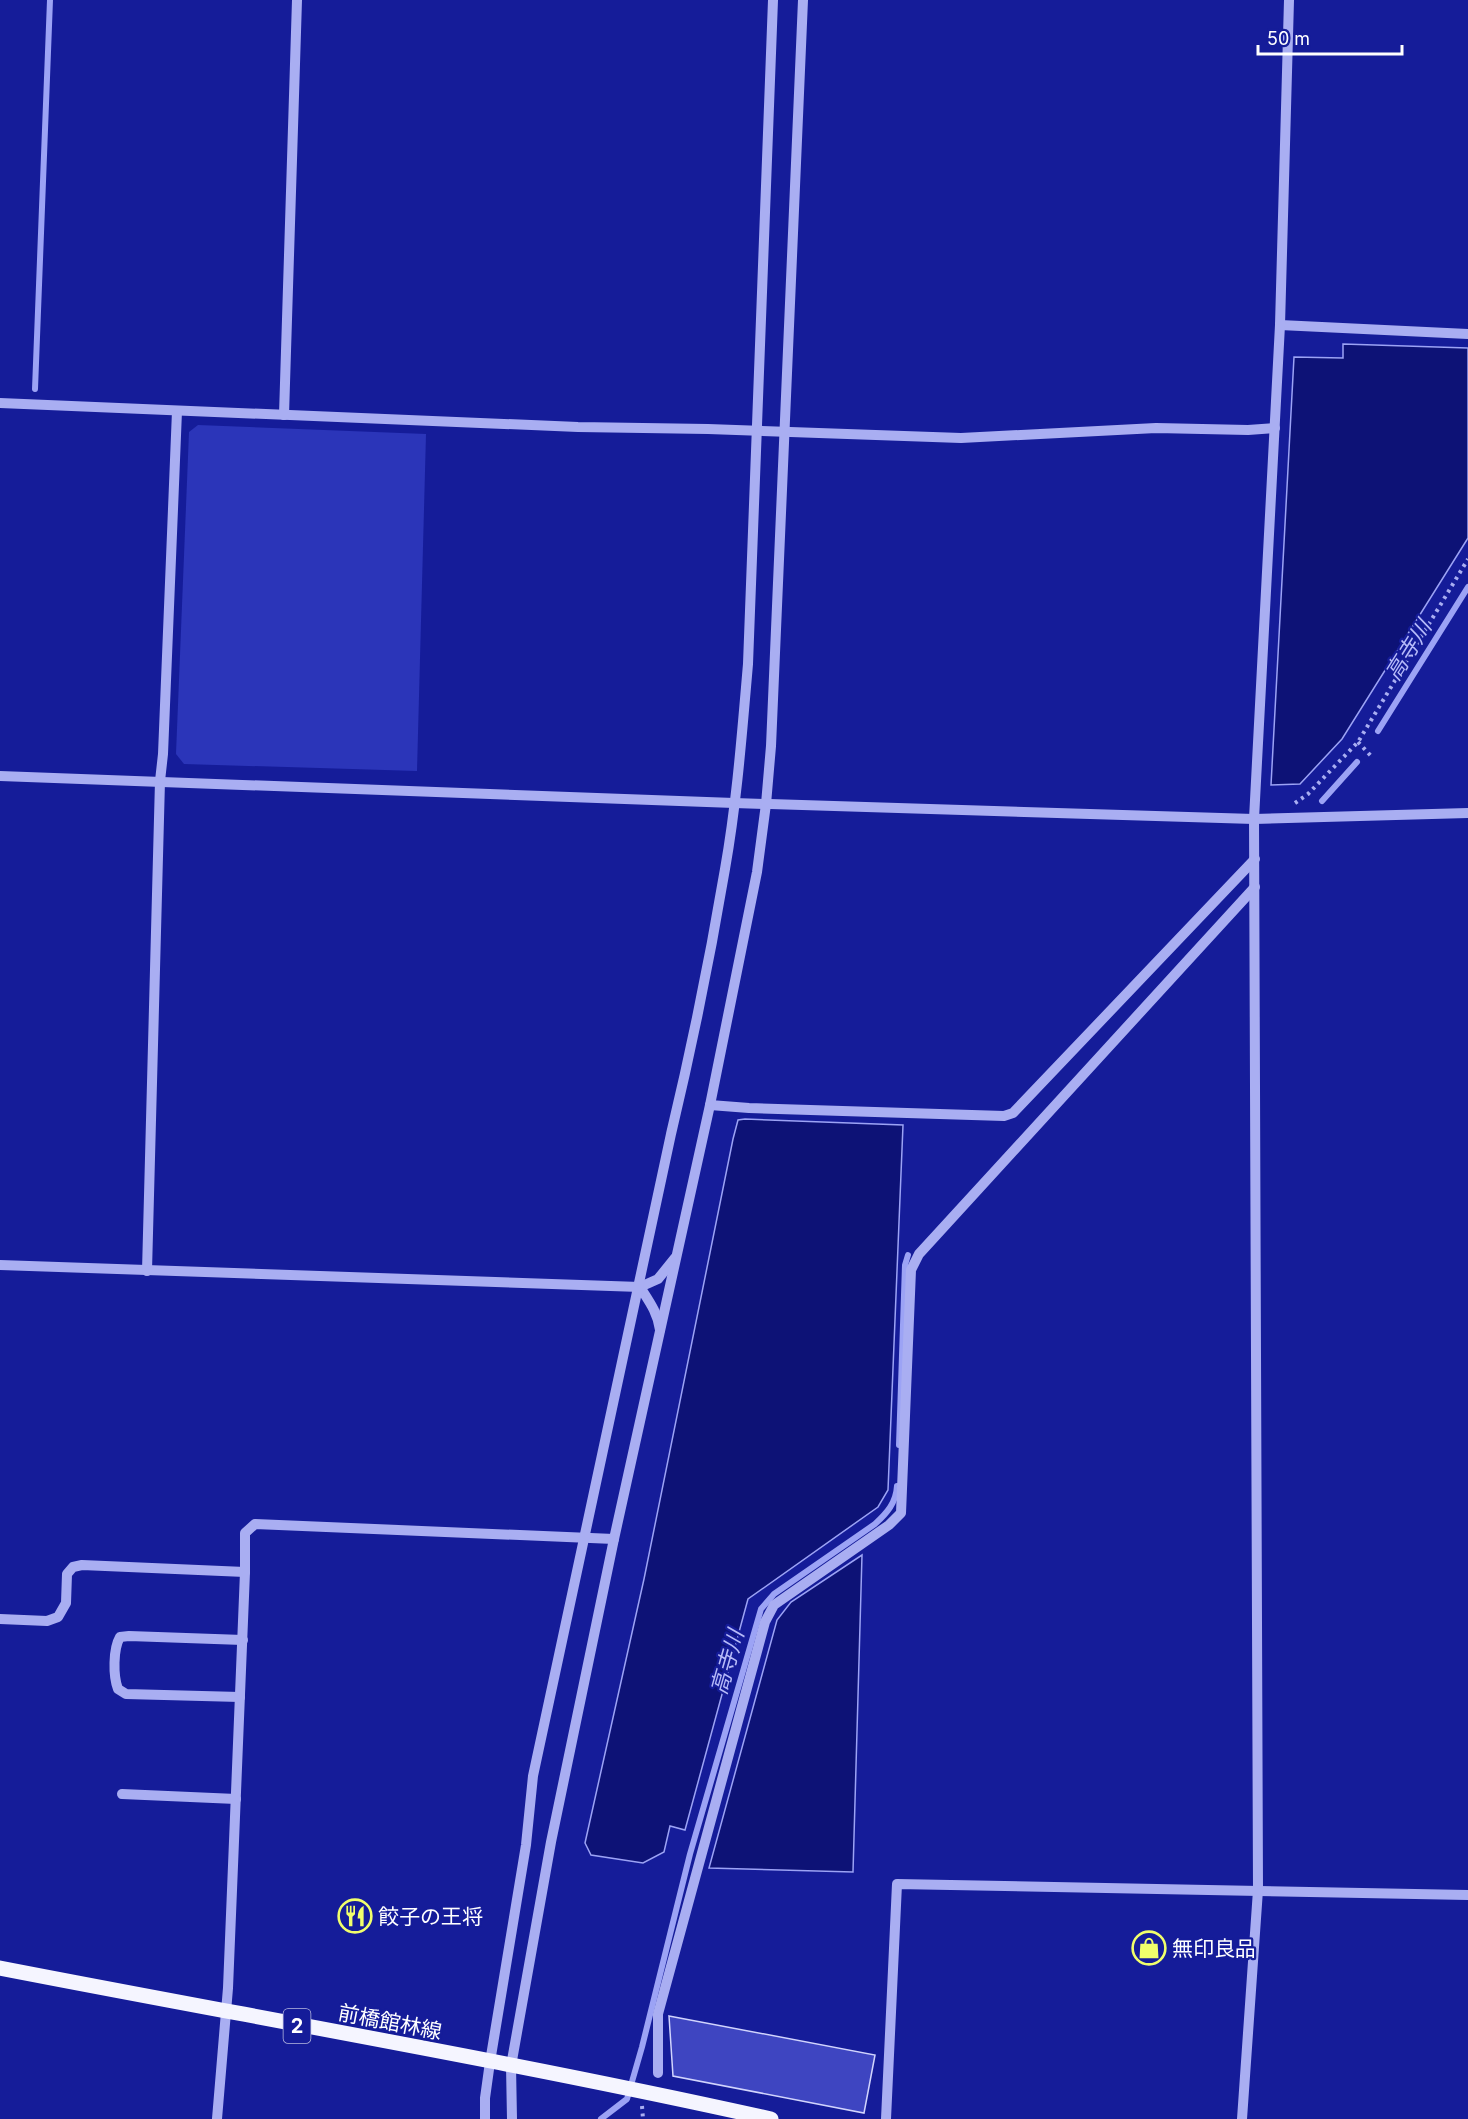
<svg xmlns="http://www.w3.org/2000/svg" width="1468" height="2119" viewBox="0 0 1468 2119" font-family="Inter,'Noto Sans JP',sans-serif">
<rect width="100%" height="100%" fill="#151c99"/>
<polygon fill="#2b35b9" points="198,425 426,434 417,771 184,764 176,754 189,432"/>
<g fill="#0d1276" stroke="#9ca3f5" stroke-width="1.5">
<polygon points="1343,344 1468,348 1468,538 1342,739 1300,784 1271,785 1294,357 1343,358"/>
<polygon points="745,1119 903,1125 888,1490 878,1507 748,1599 685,1830 670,1826 664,1852 643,1863 591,1855 585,1843 644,1579 733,1139 738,1120"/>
<polygon points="862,1555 853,1872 709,1868 777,1620 791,1602"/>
</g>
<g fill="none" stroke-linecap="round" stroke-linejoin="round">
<g stroke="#9ca3f5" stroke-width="6">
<polyline points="35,389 50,0"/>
<polyline points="1378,731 1468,587"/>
<polyline points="1322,801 1357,762"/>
<polyline points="899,1445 905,1265 908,1255"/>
<path d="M601 2119 627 2099 642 2047 690 1854 761 1609 774 1594 875 1524C887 1513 896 1503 897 1486"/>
</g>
</g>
<polygon fill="#3e45c1" stroke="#d1d4fd" stroke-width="1.5" points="669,2016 875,2055 864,2113 673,2076"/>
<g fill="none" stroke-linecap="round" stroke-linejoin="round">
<g stroke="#a9aef2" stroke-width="4" stroke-dasharray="3 4.5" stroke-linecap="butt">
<polyline points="1358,742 1371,756"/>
<polyline points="1295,803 1308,794 1358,742 1468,559"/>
<polyline points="642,2106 643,2119"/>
</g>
<g stroke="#a9aef2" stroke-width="10">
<polyline points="1280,325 1468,334"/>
<polyline points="0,403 578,427 708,429 961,438 1156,428 1248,430 1275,428"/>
<polyline points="284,415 297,0"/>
<polyline points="0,776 734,803 1254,819 1468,813"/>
<polyline points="710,1105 749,1108 1004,1116 1013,1113 1255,859"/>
<polyline points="0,1265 640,1287 658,1279 675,1258"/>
<polyline points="147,1271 160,781 163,754 177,411"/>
<path d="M640 1287C649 1301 658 1313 660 1330"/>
<polyline points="0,1619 47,1621 58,1617 66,1603 67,1574 73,1567 82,1565 245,1572"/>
<path d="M240 1697 126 1694 118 1689C113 1676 113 1649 120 1637L129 1636 243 1640"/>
<polyline points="122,1794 236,1799"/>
<polyline points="658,2073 658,2014 765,1622 774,1605 889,1525 901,1513 911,1270 919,1254 1255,887"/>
<polyline points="217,2119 228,1988 245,1572 245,1533 255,1524 614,1539"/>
<path d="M485 2119V2098L490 2062 526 1845 533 1776 671 1134C692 1046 710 958 725 869 737 801 742 733 748 664L773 0"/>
<polyline points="512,2119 511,2066 551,1842 614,1539 710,1105 757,872 766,804 771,746 803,0"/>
<polyline points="886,2119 897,1884 1468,1895"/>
<polyline points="1242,2119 1258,1890 1254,819 1280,325 1289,0"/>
</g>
<path stroke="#f5f5ff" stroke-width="15" d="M0 1968C257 2018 515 2062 771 2119"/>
</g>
<defs>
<g id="restaurant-ring" transform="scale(1.725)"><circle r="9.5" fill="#151c99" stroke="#f1ff6b" stroke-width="1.5"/><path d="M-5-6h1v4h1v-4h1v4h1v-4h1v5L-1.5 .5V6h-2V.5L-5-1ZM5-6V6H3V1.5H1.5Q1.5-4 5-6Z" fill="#f1ff6b"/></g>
<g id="shop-ring" transform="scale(1.725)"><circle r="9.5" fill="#151c99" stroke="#f1ff6b" stroke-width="1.5"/><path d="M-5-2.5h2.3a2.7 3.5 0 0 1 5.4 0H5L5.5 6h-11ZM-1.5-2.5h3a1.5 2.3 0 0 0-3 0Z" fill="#f1ff6b"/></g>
</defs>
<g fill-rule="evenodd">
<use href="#restaurant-ring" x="355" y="1916"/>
<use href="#shop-ring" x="1149" y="1948"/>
</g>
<g text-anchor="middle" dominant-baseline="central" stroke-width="4.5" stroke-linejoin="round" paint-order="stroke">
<rect fill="#151c99" stroke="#b9bbe0" stroke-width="1.5" x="283.5" y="2009" width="27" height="34" rx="4.5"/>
<g font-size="20" font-weight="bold" fill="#fff">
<text x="297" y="2026">2</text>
</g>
<g font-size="21" fill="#fff" stroke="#151c99" text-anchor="start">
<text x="378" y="1916">餃子の王将</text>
<text x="1172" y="1948">無印良品</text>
</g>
<g font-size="21" fill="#fff" stroke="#151c99">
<text transform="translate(390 2022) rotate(11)">前橋館林線</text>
</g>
<g font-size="22" font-style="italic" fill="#b6baf9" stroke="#151c99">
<text transform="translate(1408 650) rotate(-58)">高寺川</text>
<text transform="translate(727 1662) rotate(-74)">高寺川</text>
</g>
</g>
<path d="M1258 45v9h144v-9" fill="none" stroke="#ffffff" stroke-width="3"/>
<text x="1267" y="45" font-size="18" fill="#ffffff" stroke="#151c99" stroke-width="4.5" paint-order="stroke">50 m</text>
</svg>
